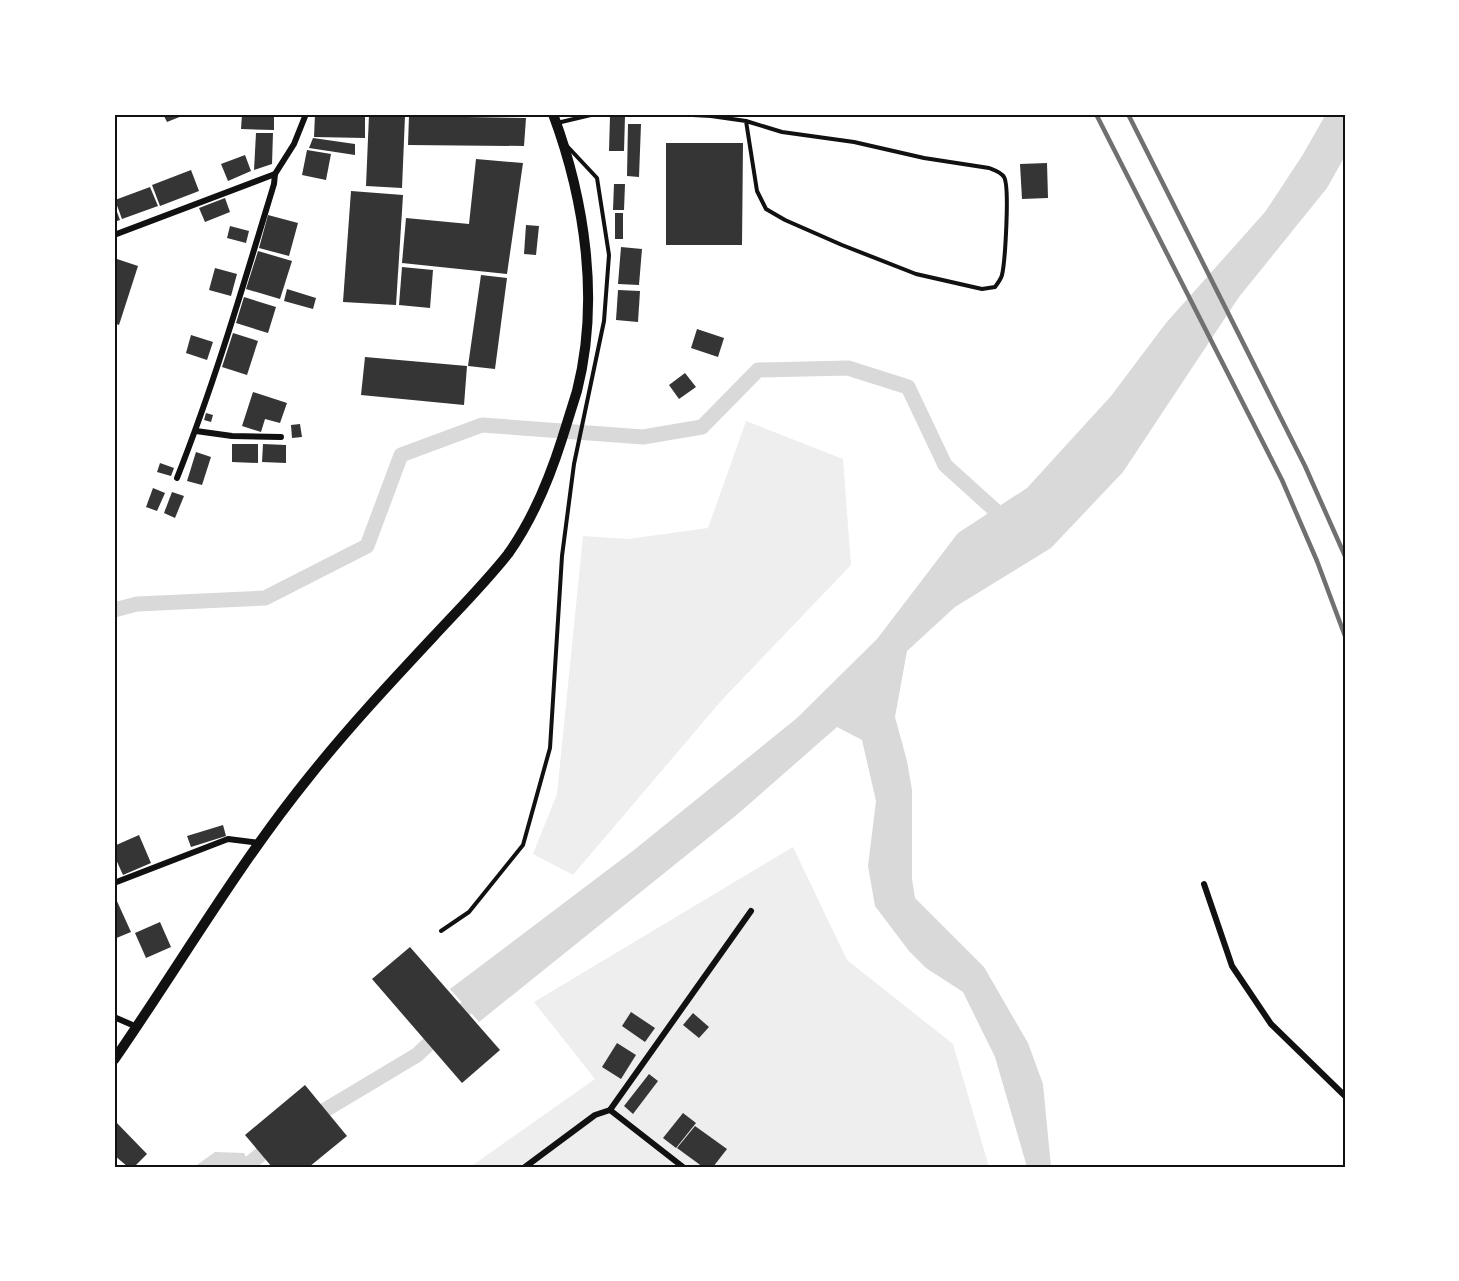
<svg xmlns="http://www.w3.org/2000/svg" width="1459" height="1281" viewBox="0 0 1459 1281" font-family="Helvetica,sans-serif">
<rect width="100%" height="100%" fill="#fff"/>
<g fill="#eee">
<polygon points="746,421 843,459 851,565 721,701 573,875 533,854 557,794 583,536 628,539 708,528"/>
<polygon points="793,847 847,960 953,1044 989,1167 470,1167 595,1079 534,1002"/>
</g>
<g fill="#d9d9d9">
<polygon points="1326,114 1345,114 1345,156 1327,188 1239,297 1123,472 1051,548 955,607 907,651 895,717 907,761 912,790 912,879 915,898 984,967 1028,1043 1043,1084 1051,1167 1027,1167 995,1057 963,992 926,968 909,951 875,906 868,866 876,801 862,740 837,727 739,813 479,1022 450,989 634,850 797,718 877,639 958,533 1027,488 1111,396 1166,323 1265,212 1302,156"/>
<polygon points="215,1152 244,1153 249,1163 254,1167 194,1167"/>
</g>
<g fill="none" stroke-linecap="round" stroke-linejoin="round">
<g stroke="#d9d9d9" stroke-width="15">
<polyline points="114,610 137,604 265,598 367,546 401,455 482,425 643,437 702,427 758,370 848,368 908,387 945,465 1008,522"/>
<polyline points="310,1119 417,1055 481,994"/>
<polyline points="245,1167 275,1143"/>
</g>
</g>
<g fill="#353535">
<polygon points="163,114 187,114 167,122"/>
<polygon points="242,114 274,114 274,130 241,129"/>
<polygon points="315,114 365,115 365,138 314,137"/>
<polygon points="369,115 405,116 402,188 366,186"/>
<polygon points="409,116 526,118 524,146 408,145"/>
<polygon points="610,116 625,116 624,151 609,151"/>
<polygon points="628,124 641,124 639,177 627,176"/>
<polygon points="256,133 273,133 272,164 254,170"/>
<polygon points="313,138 355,144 355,155 309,148"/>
<polygon points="666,143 743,143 742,245 666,245"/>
<polygon points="307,150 331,154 326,180 302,175"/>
<polygon points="245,155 251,171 228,181 221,164"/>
<polygon points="476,159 523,163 507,274 402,263 406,218 469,224"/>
<polygon points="1047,163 1048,198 1022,199 1020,164"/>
<polygon points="191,170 199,191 160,206 152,185"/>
<polygon points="614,184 625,184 624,210 613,210"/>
<polygon points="150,187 158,206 122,219 115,200"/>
<polygon points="351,191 403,195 396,305 343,302"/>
<polygon points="225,198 230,212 205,222 199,208"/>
<polygon points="114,204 120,220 114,222"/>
<rect x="615" y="213" width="8" height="26"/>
<polygon points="268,215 298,223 289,256 259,248"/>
<polygon points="526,225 539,226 536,255 524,254"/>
<polygon points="230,226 249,231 246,243 227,238"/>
<polygon points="621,247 642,249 639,285 618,284"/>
<polygon points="258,251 292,261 280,299 246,289"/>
<polygon points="114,258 138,266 119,325 114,323"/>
<polygon points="402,267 433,270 430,308 399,305"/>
<polygon points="215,268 237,274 231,296 209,290"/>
<polygon points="481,275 507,278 495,369 468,366"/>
<polygon points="287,289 316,298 313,309 284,301"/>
<polygon points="618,290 640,291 638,322 616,320"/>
<polygon points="244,297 276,307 268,333 236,323"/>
<polygon points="697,329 724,338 718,357 691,348"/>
<polygon points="233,333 258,341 247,375 222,367"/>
<polygon points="191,335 213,342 207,360 186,353"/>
<polygon points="365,357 467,366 464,405 361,395"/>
<polygon points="685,373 696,387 679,399 669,385"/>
<polygon points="253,392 287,403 280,423 265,419 261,432 242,426"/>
<polygon points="206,413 213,415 211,422 204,420"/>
<polygon points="300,424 302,437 292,438 291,425"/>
<polygon points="232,444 258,444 258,463 232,462"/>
<polygon points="263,444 286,445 286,463 262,462"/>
<polygon points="196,452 211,457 202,485 187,481"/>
<polygon points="160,463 174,468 171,476 157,472"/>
<polygon points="153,488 165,493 157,511 146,507"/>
<polygon points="172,492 184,496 175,518 164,513"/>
<polygon points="223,825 226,836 191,847 187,836"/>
<polygon points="139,835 151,863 123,875 114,855 114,846"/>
<polygon points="116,899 131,932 114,939 114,900"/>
<polygon points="160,922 171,947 146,958 135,933"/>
<polygon points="410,947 500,1050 462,1083 372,979"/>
<polygon points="631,1012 655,1028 645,1042 622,1026"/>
<polygon points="693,1013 709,1027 699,1038 683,1025"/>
<polygon points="617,1043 636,1055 621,1079 602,1067"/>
<polygon points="649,1074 658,1081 633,1114 624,1106"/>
<polygon points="305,1085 347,1136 309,1167 272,1167 245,1135"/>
<polygon points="683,1113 696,1123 676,1148 663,1138"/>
<polygon points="114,1120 147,1154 134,1167 128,1167 114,1155"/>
<polygon points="695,1126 727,1149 713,1167 703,1167 677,1148"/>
</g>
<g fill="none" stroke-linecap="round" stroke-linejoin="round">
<g stroke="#111" stroke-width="4">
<path d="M674 114 711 116 746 121 782 132 854 142 924 158 989 168C994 170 1001 172 1004 177 1010 187 1005 262 1002 275 1001 279 998 283 995 287L982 289 916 274 842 245 785 220 766 209 757 191 746 121"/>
<polyline points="557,123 595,114"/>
<polyline points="441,931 469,912 523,845 550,748 562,556 574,464 604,321 609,255 597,178 567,146"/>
</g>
<g stroke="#111" stroke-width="6">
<polyline points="114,235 275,174 294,144 306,114"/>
<polyline points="196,431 232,436 281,437"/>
<path d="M177 478C215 382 244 283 274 184L275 174"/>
<polyline points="114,883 228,839 260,843"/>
<polyline points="1204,884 1232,966 1271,1024 1345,1096"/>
<polyline points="114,1017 137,1027"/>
<polyline points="610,1110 683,1167"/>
<polyline points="525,1167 595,1115 610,1110 751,911"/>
</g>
<path stroke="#111" stroke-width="10" d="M114 1060C179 966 237 866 309 777 348 728 391 682 434 636 459 609 485 583 508 554 533 519 549 480 562 439 567 423 572 407 577 391 600 301 585 200 553 114"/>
<g stroke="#707070" stroke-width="4.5">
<polyline points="1096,114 1282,480 1317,561 1345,636"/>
<polyline points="1128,114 1305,466 1345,556"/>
</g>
</g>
<rect width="1459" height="1281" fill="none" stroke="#ffffff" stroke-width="231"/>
<rect x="116" y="116" width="1228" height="1050" fill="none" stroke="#111" stroke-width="2"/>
</svg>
